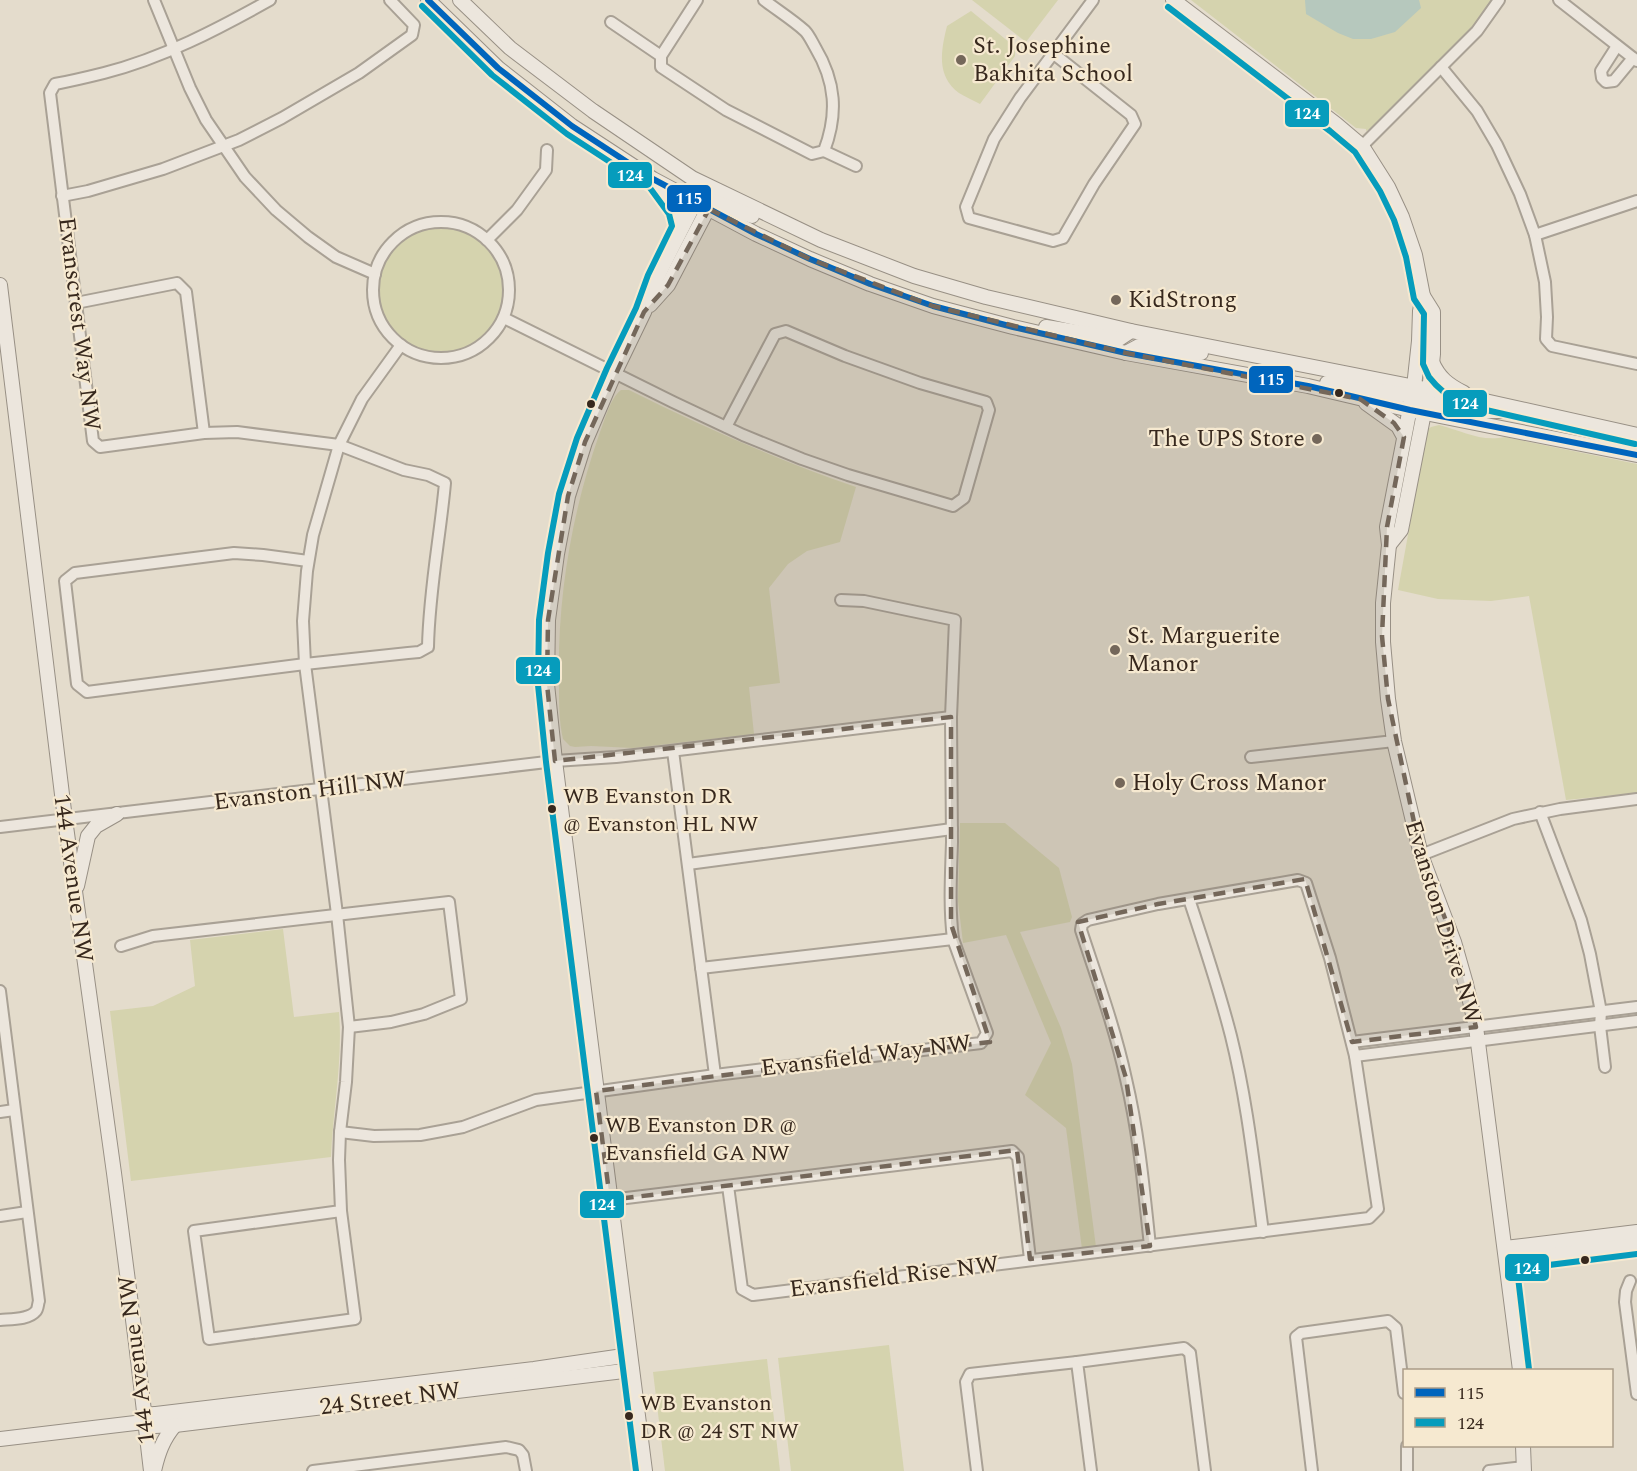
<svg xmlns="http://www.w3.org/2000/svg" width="1637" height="1471" viewBox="0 0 1637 1471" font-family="Spectral,serif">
<rect width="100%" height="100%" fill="#e4dccc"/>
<g fill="#d5d3ae">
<polygon points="972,0 1058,0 1026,42"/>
<polygon points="1191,0 1494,0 1474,26 1372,128 1366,131 1366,129 1356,128"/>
<path d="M971 11 1015 47V56L980 104C973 100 965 97 959 93 936 76 941 50 947 26Z"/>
<circle cx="441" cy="291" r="63"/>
<path d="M621 390H629C703 427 778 460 856 487L840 542 807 551 788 564 769 588 780 683 749 687 754 734 633 748 591 746 575 747 570 746 563 739C559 722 559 702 559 684 557 600 571 515 599 435 604 423 610 398 621 390Z"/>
<path d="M1439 425C1463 431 1480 442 1505 437L1637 464V793L1566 800 1529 596 1491 601 1438 599 1398 590 1427 430 1431 427Z"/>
<polygon points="960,823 1005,823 1059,868 1072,917 1070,922 1020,932 1061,1028 1072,1064 1096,1247 1082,1249 1066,1128 1025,1095 1051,1043 1006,935 963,943 958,901"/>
<path d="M283 929 294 1017 339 1012C343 1061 333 1109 331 1157L131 1181 110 1011 153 1006 195 986 190 940Z"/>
<polygon points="889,1345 904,1471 791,1471 778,1358"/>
<polygon points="767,1359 780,1471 665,1471 653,1372"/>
</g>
<polygon fill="#b6c8bd" points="1305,0 1419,0 1421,8 1395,32 1371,39 1353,39 1338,33 1306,14"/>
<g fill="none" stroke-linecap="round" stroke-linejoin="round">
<g stroke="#a9a195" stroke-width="14">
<g id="street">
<polyline points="154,0 190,88 206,120 245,177 276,210 308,237 336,257 375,274"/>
<path d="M270 0C218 29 163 58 104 73 88 77 71 81 55 84L50 93 93 441 100 447 204 433 237 432 339 445 404 470 428 475 445 483C440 538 429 591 428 647L419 652 408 653 305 664 87 692 77 684 65 581 75 573 234 553 263 555 308 561"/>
<path d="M697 0 661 56V67L726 110 812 154 824 151C838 114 836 82 815 47 812 42 809 35 805 31 793 20 777 10 764 0"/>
<polyline points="1559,0 1637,61"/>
<polyline points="611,22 661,56"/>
<polyline points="1617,46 1601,71 1602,78 1606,82 1614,81 1633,58"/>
<polyline points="1054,54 1131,115 1135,124 1094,184 1063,238 1053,241 969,218 966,207 994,139 1020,98 1093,0"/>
<polyline points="1441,67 1477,111 1497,145 1520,194 1535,235 1545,282 1547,317 1546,339 1552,346 1637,364"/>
<polyline points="1362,146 1477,31 1499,0"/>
<polyline points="824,151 856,166"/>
<polyline points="62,196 88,191 163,169 239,140 282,118 359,73 412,35 414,25 390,0"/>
<circle cx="441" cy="290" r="68"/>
<polyline points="1535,235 1637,201"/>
<polyline points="487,240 517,210 546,170 547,150"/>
<polyline points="76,303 177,283 186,292 204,433"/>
<polyline points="504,318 673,402 743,435 802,459 848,475 953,506 964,498 989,410 986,402 920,383 845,356 786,331 775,334 726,427"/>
<polyline points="841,600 864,601 955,620 951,717"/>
<polyline points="673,751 715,1075"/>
<polyline points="1251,757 1394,741"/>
<polyline points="1540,812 1581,920 1590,954 1601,1012 1600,1026 1605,1067"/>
<path d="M0 827 555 761 616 757 662 752 951 717C951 759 952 800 952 842 951 875 949 907 953 939L987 1033 981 1043 715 1075 536 1100 463 1127 420 1135 374 1136 340 1132"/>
<polyline points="1421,855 1513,819 1560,809 1637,799"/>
<polyline points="688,864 952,829"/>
<path d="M1189 899C1204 944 1219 989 1231 1036 1247 1100 1254 1166 1263 1232"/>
<polyline points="121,946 153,936 449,902 461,999 424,1014 391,1022 349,1027"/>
<polyline points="701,968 953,939"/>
<path d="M0 991 39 1301C38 1303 38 1309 36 1311 29 1320 10 1319 0 1320"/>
<polyline points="1352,1042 1637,1007"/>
<polyline points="1355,1056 1637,1021"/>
<polyline points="0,1112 14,1110"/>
<path d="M728 1186 742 1289 753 1295 1369 1218 1378 1209 1355 1056 1330 958 1306 883 1298 880 1158 904 1088 920 1082 924 1081 930C1097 979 1115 1028 1126 1079 1139 1134 1144 1190 1150 1246"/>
<polyline points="610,1200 1012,1151 1018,1157 1030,1259"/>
<polyline points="341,1211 194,1231 209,1339 355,1319 341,1211 339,1160 340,1132 346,1082 349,1027 337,914 305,664 303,621 307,571 313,535 339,445 362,399 401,345"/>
<polyline points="0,1216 27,1212"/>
<polyline points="1630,1281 1626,1291 1625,1302 1637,1394"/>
<polyline points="1407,1446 1407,1471"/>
<polyline points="313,1471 506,1447 519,1450 523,1455 526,1471"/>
<polyline points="977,1471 966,1382 970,1374 1077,1362"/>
<polyline points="1091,1471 1077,1362 1184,1348 1190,1353 1205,1471"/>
<polyline points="1312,1471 1296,1337 1301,1333 1388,1321 1396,1328 1404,1393"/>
<polyline points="1489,1471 1524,1467"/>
</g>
</g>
<g stroke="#989085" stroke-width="16">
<g id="secondary">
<polyline points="428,0 498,68 572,126 653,179 756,234 810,259 870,284 933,306 1013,327 1126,353 1308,386 1410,410 1637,455"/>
<polyline points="460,0 510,48 593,111 692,178 821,240 914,276 986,297 1131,331 1476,399 1637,435"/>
<polyline points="1173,0 1336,124 1362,146 1388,187 1402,217 1415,255 1423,296 1433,312 1433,354 1430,382 1401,530 1389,545"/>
<polyline points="659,185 677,210 682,227"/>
<polyline points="700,200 704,198 752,216"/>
<polyline points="0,285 65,819 114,1173 136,1343 151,1471"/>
<polyline points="1423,296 1420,311 1419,341 1414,387 1387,527 1389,545 1383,603 1383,642 1388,699 1394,741 1421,855 1454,942 1466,984 1476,1027 1520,1370"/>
<polyline points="650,305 668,285 712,201"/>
<polyline points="1046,327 1119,339 1131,331"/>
<polyline points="1126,353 1139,346 1147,346 1201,353"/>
<path d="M1432 362C1439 378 1448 385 1464 393"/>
<polyline points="1327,383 1413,396 1420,395"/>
<polyline points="1366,403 1398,426 1404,437"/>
<polyline points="1416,405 1425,403 1484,411 1501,411"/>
<polyline points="77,886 88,836 96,826 117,814"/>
<polyline points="1505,1248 1637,1232"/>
<polyline points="1507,1261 1637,1245"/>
<polyline points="152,1421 155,1426 175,1425 632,1370"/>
<polyline points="0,1439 152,1421 154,1414 156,1414 534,1369 630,1355"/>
<polyline points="1523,1446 1524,1471"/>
<path d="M154 1471C158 1453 163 1439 175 1425"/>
<polyline points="645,1471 555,761 547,684 548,620 557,554 568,496 585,442 615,372 644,312 656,279 695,202"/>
</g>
</g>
<use href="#street" stroke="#ece6dd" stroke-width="10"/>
<use href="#secondary" stroke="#ece6dd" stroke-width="14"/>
<g stroke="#f6e9d0" stroke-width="10">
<polyline id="bus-1" points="428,0 498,68 572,126 653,179 756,234 810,259 870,284 933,306 1013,327 1126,353 1308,386 1410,410 1637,455"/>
</g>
<g stroke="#f6e9d0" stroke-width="10">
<g id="bus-2">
<polyline points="422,6 492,75 567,134 650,188 669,214 672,226 648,275 636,308 607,368 577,438 559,494 548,553 539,620 538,685 546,762 636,1471"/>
<polyline points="1168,7 1330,131 1355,152 1380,191 1394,220 1406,257 1414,299 1424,314 1423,364 1429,377 1436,385 1447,395 1473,407 1635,444"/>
<polyline points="1529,1369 1517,1269 1637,1254"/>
</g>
</g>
<use href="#bus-1" stroke="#0065bd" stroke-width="6"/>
<use href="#bus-2" stroke="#069cbc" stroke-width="6"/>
</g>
<path fill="#74675a" fill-opacity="0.2" stroke="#74675a" stroke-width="4.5" stroke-dasharray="12 8" stroke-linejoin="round" d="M709 209 810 259 933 306 1126 353 1360 399 1394 423 1404 437 1387 527 1382 636 1388 699 1421 855 1454 942 1476 1027 1352 1042 1305 879 1158 904 1078 922 1126 1078 1150 1246 1030 1259 1017 1150 610 1200 596 1091 990 1042 951 924V717L555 761 547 684 548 620 568 496 585 442 644 312 668 285Z"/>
<g fill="#74675a" stroke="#f6e9d0" stroke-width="2">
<circle cx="961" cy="60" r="6"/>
<circle cx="1116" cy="300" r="6"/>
<circle cx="1317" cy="439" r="6"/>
<circle cx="1115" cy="650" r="6"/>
<circle cx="1120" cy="783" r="6"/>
</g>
<g fill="#37281d" stroke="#f6e9d0" stroke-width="2">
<circle cx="1339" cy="393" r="5"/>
<circle cx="591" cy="404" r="5"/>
<circle cx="552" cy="809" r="5"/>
<circle cx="594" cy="1138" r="5"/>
<circle cx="1585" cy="1260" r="5"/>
<circle cx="629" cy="1416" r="5"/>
</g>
<g text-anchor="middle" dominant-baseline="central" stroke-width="4.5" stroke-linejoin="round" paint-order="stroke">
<g font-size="22" fill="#37281d" stroke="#f6e9d0" text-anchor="start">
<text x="563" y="796">WB Evanston DR<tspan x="563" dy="28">@ Evanston HL NW</tspan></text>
<text x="605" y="1125">WB Evanston DR @<tspan x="605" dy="28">Evansfield GA NW</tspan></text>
<text x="640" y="1403">WB Evanston<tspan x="640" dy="28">DR @ 24 ST NW</tspan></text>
</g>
<g font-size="24" fill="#37281d" stroke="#f6e9d0" text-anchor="start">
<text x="973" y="46">St. Josephine<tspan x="973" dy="28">Bakhita School</tspan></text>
<text x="1128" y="300">KidStrong</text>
<text x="1305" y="439" text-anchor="end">The UPS Store</text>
<text x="1127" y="636">St. Marguerite<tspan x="1127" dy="28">Manor</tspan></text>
<text x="1132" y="783">Holy Cross Manor</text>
</g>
<g font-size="24" fill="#37281d" stroke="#f6e9d0">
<text transform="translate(79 324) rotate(83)">Evanscrest Way NW</text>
<text transform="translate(310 791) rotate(-7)">Evanston Hill NW</text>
<text transform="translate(73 878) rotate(82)">144 Avenue NW</text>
<text transform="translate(1443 922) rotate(73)">Evanston Drive NW</text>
<text transform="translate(866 1056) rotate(-7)">Evansfield Way NW</text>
<text transform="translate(894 1277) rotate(-7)">Evansfield Rise NW</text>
<text transform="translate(137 1360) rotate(-97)">144 Avenue NW</text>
<text transform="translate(390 1399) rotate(-7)">24 Street NW</text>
</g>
</g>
<g stroke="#f6e9d0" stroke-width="2">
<rect x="1284" y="99" width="46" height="29" rx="6" fill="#069cbc"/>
<rect x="607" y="161" width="46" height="28" rx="6" fill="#069cbc"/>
<rect x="666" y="184" width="46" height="29" rx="6" fill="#0065bd"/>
<rect x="1248" y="365" width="46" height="29" rx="6" fill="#0065bd"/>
<rect x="1442" y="389" width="46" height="29" rx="6" fill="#069cbc"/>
<rect x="515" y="656" width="46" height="29" rx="6" fill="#069cbc"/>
<rect x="579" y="1190" width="46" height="29" rx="6" fill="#069cbc"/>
<rect x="1504" y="1253" width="46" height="29" rx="6" fill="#069cbc"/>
</g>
<g font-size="16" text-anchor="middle" font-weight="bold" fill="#fff">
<text x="1307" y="119">124</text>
<text x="630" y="181">124</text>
<text x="689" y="204">115</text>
<text x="1271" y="385">115</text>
<text x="1465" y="409">124</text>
<text x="538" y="676">124</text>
<text x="602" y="1210">124</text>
<text x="1527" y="1274">124</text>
</g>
<rect x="1403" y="1369" width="210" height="78" fill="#f6e9d0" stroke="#aa9c88" stroke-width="1.5"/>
<rect x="1415" y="1388" width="30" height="9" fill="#0065bd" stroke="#aa9c88" stroke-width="1.5"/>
<text x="1457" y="1399" font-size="18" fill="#37281d">115</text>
<rect x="1415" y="1418" width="30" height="9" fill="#069cbc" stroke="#aa9c88" stroke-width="1.5"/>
<text x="1457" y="1429" font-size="18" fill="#37281d">124</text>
</svg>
